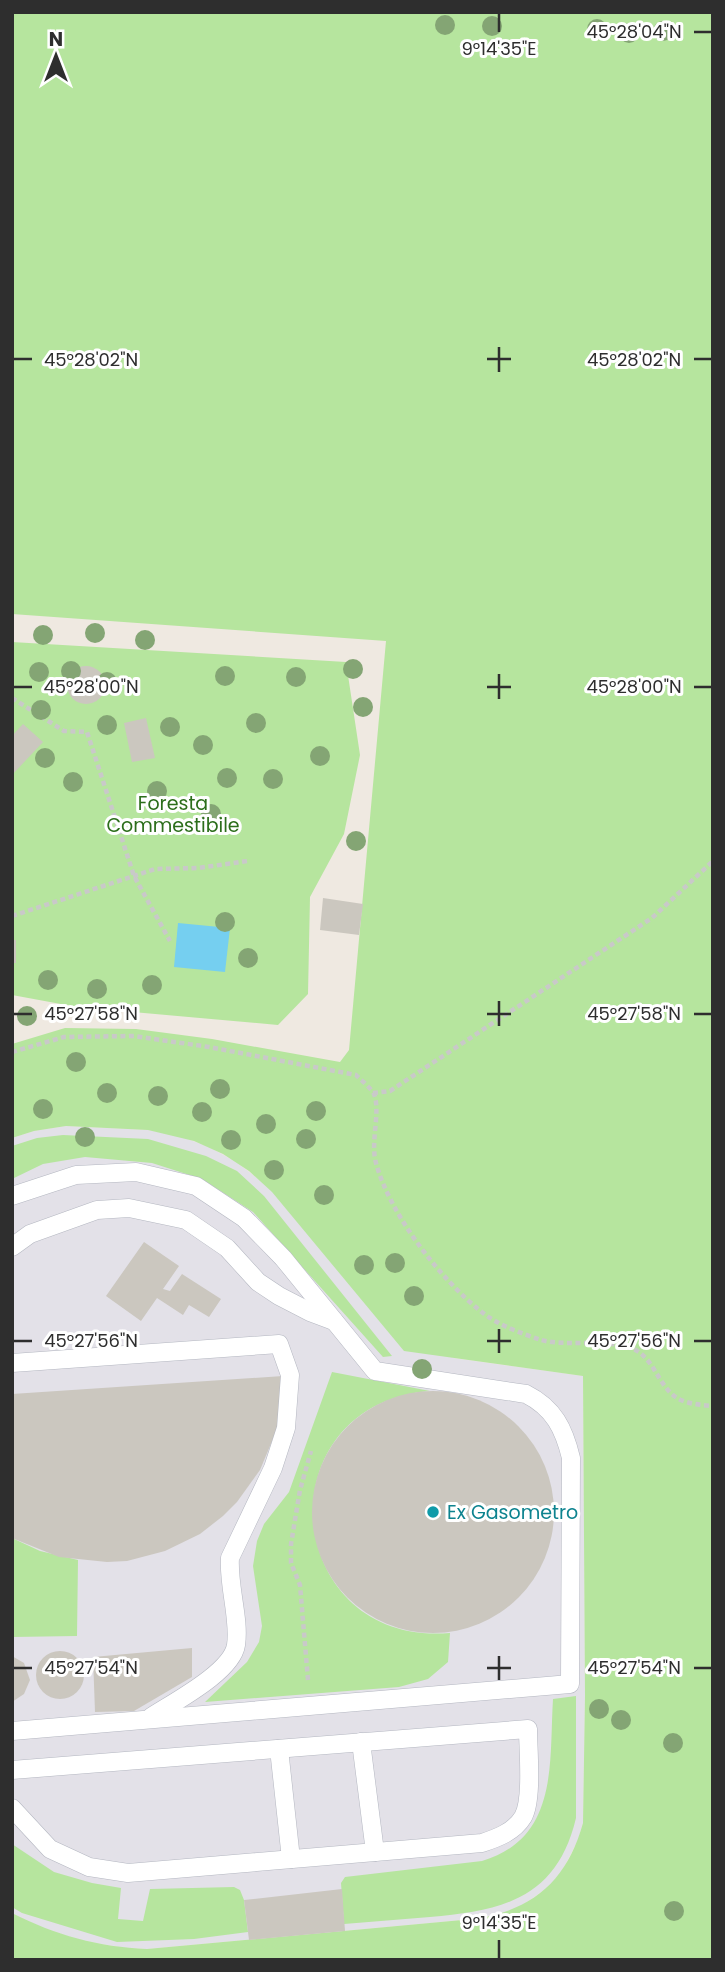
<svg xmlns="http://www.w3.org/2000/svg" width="725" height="1972" viewBox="0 0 725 1972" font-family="Poppins,sans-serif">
<rect width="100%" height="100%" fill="#efe9e1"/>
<polygon fill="#e3e1e8" points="66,1126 148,1130 179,1136 209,1147 236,1162 261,1181 453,1358 583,1376 585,1696 583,1823 578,1840 562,1871 551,1885 523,1905 507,1912 473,1919 147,1949 124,1948 79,1940 35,1925 12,1913 12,1138 34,1131"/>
<g fill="#b6e59e">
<path d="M12 12H713V1960H12V1913C55 1935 99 1947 147 1949L473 1919C532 1911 567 1881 583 1823L585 1696 583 1376 404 1351 272 1192 249 1171 223 1154 194 1141 148 1130 66 1126 34 1131 12 1138V1044L65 1028 136 1029 212 1039 340 1062 349 1050 386 641 12 614Z"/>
<polygon points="12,642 346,662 360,755 344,834 310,897 308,994 278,1025 77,1007 12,995"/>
<polygon points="63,1135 148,1139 206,1156 237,1171 264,1196 392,1356 383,1357 253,1212 202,1179 152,1163 85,1157 43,1164 12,1179 12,1146 37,1138"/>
<path d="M332 1372 430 1391C261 1405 282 1647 450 1633L448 1662 428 1679 399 1687 205 1702 247 1662 259 1642 262 1626 253 1566 257 1541 264 1524 289 1492Z"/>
<polygon points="12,1538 40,1551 78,1560 77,1636 12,1637"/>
<path d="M576 1696V1818C557 1898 503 1911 430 1917 401 1919 373 1922 344 1924L341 1883 345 1877 482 1861C559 1838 549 1763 553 1699Z"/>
<polygon points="12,1844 54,1872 92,1883 121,1888 118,1919 143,1921 150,1889 234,1887 240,1890 244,1900 248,1932 194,1939 117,1942 22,1913 12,1907"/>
</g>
<polygon fill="#75cff0" points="178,923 230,928 225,972 174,967"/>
<g fill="#cbc7bf">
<circle cx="86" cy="685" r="19"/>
<polygon points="146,718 155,758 132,762 124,723"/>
<polygon points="23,724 43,742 12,775 12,736"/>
<polygon points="323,898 363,904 359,935 320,930"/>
<rect x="12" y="940" width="4" height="23"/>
<polygon points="144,1242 179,1266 163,1289 170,1291 182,1274 221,1299 209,1317 189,1305 183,1315 157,1298 141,1321 106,1296"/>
<polygon points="283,1376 280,1415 275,1434 260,1470 237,1502 223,1516 200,1534 165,1551 127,1561 107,1562 59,1557 12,1538 12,1394"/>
<circle cx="433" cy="1512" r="121"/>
<polygon points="192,1648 192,1677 134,1711 95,1712 93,1657"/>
<circle cx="60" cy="1675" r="24"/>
<polygon points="12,1656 24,1663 30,1680 24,1694 12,1702"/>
<polygon points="342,1889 345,1931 249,1940 244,1900"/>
</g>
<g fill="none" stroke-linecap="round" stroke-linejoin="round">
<g stroke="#b4b7c1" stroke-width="19">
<g id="lane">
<path d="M12 1196 76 1175 136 1172 196 1186 244 1218 283 1258 375 1371 526 1394C554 1408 564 1429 571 1458L570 1684 12 1731"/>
<polyline points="12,1247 30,1234 97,1210 129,1208 186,1220 227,1248 258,1282 279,1296 310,1312 334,1321"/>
<path d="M12 1363 279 1344 290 1375 286 1428 273 1468 230 1558C228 1586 240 1619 236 1645 232 1672 174 1702 151 1717"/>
<polyline points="361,1742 375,1852"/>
<polyline points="279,1749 291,1859"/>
<path d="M12 1770 528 1729C528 1749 533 1800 523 1817 514 1832 497 1838 482 1843L128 1873 89 1867 50 1849 12 1808"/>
</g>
</g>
<g stroke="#c9c9c9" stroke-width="4.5" stroke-dasharray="5 3.5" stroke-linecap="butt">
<polyline points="12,698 64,731 87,732 134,876 170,941"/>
<polyline points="12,916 155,869 198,868 248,861"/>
<path d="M12 1052 64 1037 134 1036 209 1047 356 1075C362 1081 370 1087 374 1094 381 1112 370 1142 376 1163 390 1215 441 1280 483 1313 498 1325 523 1334 541 1340 568 1347 601 1338 631 1348 654 1356 657 1385 677 1398 687 1404 701 1405 713 1406"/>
<polyline points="373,1093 390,1091 652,918 713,861"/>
<polyline points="308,1680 300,1585 291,1563 291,1544 300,1490 311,1451"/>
</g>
<use href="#lane" stroke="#fff" stroke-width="18"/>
</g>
<g fill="#84a574">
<circle cx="445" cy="25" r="10"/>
<circle cx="492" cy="26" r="10"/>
<circle cx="597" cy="29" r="10"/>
<circle cx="663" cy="31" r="10"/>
<circle cx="629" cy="33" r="10"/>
<circle cx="95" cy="633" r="10"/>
<circle cx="43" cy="635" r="10"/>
<circle cx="145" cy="640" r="10"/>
<circle cx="353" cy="669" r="10"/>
<circle cx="71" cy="671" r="10"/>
<circle cx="39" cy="672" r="10"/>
<circle cx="225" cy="676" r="10"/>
<circle cx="296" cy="677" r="10"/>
<circle cx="107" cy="682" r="10"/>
<circle cx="363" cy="707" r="10"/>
<circle cx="41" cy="710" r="10"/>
<circle cx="256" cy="723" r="10"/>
<circle cx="107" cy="725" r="10"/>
<circle cx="170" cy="727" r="10"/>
<circle cx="203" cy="745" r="10"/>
<circle cx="320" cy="756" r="10"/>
<circle cx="45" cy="758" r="10"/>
<circle cx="227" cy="778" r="10"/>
<circle cx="273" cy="779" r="10"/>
<circle cx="73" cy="782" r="10"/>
<circle cx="157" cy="791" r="10"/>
<circle cx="211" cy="814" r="10"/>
<circle cx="356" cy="841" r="10"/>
<circle cx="225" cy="922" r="10"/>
<circle cx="248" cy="958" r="10"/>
<circle cx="48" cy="980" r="10"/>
<circle cx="152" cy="985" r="10"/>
<circle cx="97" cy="989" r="10"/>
<circle cx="27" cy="1016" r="10"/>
<circle cx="76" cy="1062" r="10"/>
<circle cx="220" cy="1089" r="10"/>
<circle cx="107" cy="1093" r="10"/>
<circle cx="158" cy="1096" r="10"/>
<circle cx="43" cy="1109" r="10"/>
<circle cx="316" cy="1111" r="10"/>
<circle cx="202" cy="1112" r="10"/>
<circle cx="266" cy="1124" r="10"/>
<circle cx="85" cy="1137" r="10"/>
<circle cx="306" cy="1139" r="10"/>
<circle cx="231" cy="1140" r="10"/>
<circle cx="274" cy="1170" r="10"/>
<circle cx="324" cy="1195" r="10"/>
<circle cx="395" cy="1263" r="10"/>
<circle cx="364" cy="1265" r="10"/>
<circle cx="414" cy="1296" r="10"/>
<circle cx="422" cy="1369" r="10"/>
<circle cx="599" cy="1709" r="10"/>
<circle cx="621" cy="1720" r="10"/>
<circle cx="673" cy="1743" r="10"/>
<circle cx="674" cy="1911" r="10"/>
</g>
<path fill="none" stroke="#2e2e2e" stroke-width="2.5" d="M499 14V32M694 32H711M499 347V372M14 359H32M487 359H511M694 359H711M499 674V699M14 687H32M487 687H511M694 687H711M499 1001V1026M14 1014H32M487 1014H511M694 1014H711M499 1329V1353M14 1341H32M487 1341H511M694 1341H711M499 1656V1680M14 1668H32M487 1668H511M694 1668H711M499 1940V1958"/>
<circle fill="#0f9aa8" stroke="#fff" stroke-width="2.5" cx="433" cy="1512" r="7"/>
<g text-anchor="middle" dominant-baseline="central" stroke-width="6" stroke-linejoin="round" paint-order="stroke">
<g font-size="19" fill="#2c6e1b" stroke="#fff">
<text x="173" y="803">Foresta<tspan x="173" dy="22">Commestibile</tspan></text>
</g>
<g font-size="19" fill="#0d838f" stroke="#fff" text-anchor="start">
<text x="447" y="1512">Ex Gasometro</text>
</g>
</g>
<g font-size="18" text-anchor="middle" fill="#2e2e2e" stroke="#fff" stroke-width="6" stroke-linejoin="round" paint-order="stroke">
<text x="634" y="38">45°28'04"N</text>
<text x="499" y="55">9°14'35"E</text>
<text x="91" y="366">45°28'02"N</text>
<text x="634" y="366">45°28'02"N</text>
<text x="91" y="693">45°28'00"N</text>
<text x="634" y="693">45°28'00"N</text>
<text x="91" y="1020">45°27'58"N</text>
<text x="634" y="1020">45°27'58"N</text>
<text x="91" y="1347">45°27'56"N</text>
<text x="634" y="1347">45°27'56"N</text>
<text x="91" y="1674">45°27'54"N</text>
<text x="634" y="1674">45°27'54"N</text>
<text x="499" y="1929">9°14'35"E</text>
</g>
<rect width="725" height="1972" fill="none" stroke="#2e2e2e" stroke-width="28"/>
<g transform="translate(56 56)" stroke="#ffffff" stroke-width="5" paint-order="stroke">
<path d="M0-5L12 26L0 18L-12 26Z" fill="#2e2e2e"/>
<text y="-10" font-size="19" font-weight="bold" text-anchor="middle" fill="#2e2e2e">N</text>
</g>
</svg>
